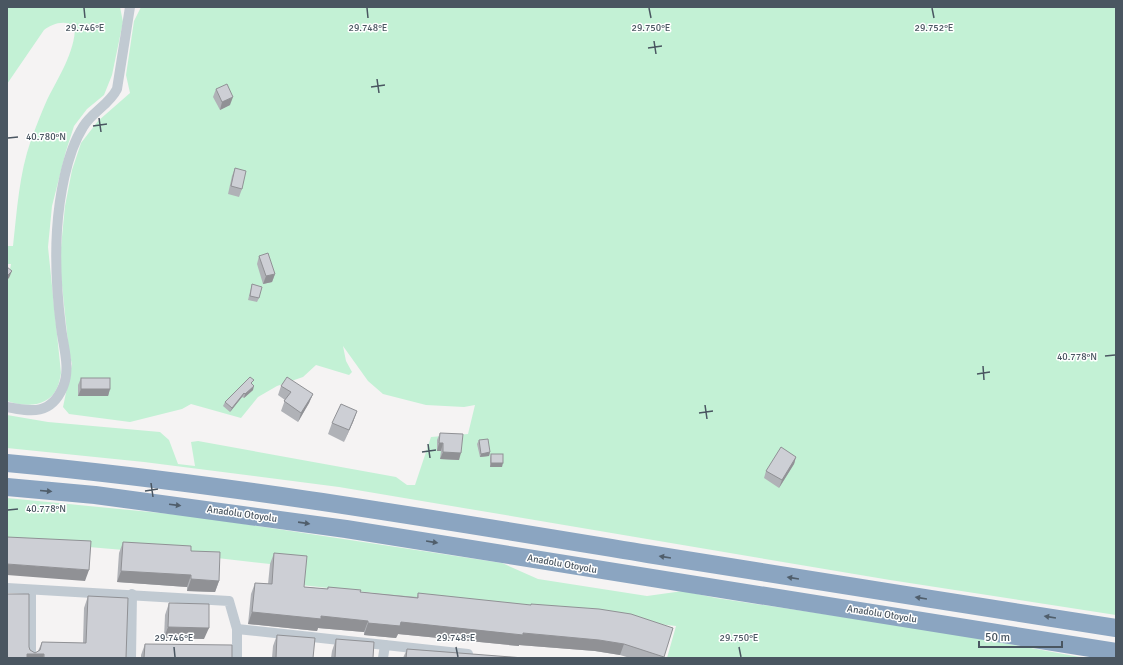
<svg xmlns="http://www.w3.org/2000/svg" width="1123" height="665" viewBox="0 0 1123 665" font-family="Signika,sans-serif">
<rect width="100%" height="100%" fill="#f5f3f3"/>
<g fill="#c3f1d5">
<path d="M7 7H120L123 22 112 75 104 95 87 109 74 126 66 151 52 206 48 247 61 373C60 378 59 384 57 388 48 408 24 407 7 401V285L11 264H7V246H13C17 211 19 174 31 140 36 127 41 113 47 100 58 78 75 52 75 27 65 19 52 24 44 30L7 84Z"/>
<polygon points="141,7 1116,7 1116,615 890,580 339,487 144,462 7,448 7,415 48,422 160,432 169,440 178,464 195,466 191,442 198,441 396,477 407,485 415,485 431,437 468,434 475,405 464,407 426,405 383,394 368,381 343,346 346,361 352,372 349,375 316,365 303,377 277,386 258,397 241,418 191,404 182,409 130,422 69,414 63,407 72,364 69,352 61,276 61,247 65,206 72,170 81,143 98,121 130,93 126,75 134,21"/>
<polygon points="7,498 191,516 502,563 538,579 647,596 683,591 716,598 944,632 1085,658 667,658 676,626 301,585 270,564 217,558 7,540"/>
</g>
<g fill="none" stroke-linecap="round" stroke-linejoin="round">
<g stroke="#c1cad2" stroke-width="10">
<path d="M7 407C32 412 51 415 63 387 71 368 63 346 61 327 57 295 55 262 57 230 59 199 66 154 83 127 92 112 109 105 117 89L130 7"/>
<polyline points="7,588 229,601 237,629 237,658"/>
<polyline points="237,629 468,654"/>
<polyline points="31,658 31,590"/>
<polyline points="131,658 132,594"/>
<polyline points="383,658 385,645"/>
</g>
<g stroke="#8ba5c1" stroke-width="18">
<path d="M7 463C222 483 435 519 648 554 804 580 960 603 1116 628"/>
<polyline points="7,487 95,495 346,529 1116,652"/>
</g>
</g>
<g fill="#b0b2b7">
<polygon points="216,89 230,105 220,110 213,97"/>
<polygon points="235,168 242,189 239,197 228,194 232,176"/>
<polygon points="259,256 275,274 272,282 263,284 257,264"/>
<polygon points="252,284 259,298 257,302 248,300"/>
<polygon points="81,378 110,389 108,396 78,396 78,385"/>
<polygon points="252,384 253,390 244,398 242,397 230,412 223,406 225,402"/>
<polygon points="281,386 313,394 309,403 298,422 281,411 285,400 278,395"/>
<polygon points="357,411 353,422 344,442 328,434 332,423"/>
<polygon points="440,433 459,460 440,459 441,451 437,451 437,440"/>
<polygon points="479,440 490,452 489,456 480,457 477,444"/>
<polygon points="491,454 502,467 490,467 490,458"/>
<polygon points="796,457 794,464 779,488 764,478 766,471"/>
<polygon points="123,542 191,551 219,581 215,592 187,591 187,587 117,582 119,553"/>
<polygon points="274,553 304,587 327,589 328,587 360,592 417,597 418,593 673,628 663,658 630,658 620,655 595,651 519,645 519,646 398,634 396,638 364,635 364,632 318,628 317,631 248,624 251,594 255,583 268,584 270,564"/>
<polygon points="88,596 126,658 7,658 29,647 30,650 35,653 38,651 42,642 83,643 84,608"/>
<polygon points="169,603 204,639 164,638 165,615"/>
<polygon points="277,635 313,658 272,658 273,646"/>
<polygon points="336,639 373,658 331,658 332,651"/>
<polygon points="145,644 232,658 141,658 141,655"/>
<polygon points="407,649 524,658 403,658"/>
</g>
<g fill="#909195">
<polygon points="233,97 230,105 220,110 222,102"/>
<polygon points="12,271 9,278 7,280 7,276"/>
<polygon points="275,274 272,282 263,284 266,276"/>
<polygon points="254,386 253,390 244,398 245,394"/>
<polygon points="81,389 110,389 108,396 78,396"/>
<polygon points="244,393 242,397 230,412 232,408"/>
<polygon points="313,394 309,403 298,422 301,413"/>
<polygon points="357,411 353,422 344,442 349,430"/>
<polygon points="439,443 443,443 441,451 437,451"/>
<polygon points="443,452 461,453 459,460 440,459"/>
<polygon points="490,452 489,456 480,457 481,454"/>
<polygon points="796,457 794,464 779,488 782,480"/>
<polygon points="491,463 503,463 502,467 490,467"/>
<polygon points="7,564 89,570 85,581 7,575"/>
<polygon points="121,571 191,575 187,587 117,582"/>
<polygon points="191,579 219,581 215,592 187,591"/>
<polygon points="252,612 321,616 368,621 364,632 318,628 317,631 248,624"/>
<polygon points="401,622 599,640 624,644 620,655 595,651 519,645 519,646 398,634 396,638 364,635 368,623"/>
<polygon points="168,627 209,628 204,639 164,638"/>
<polygon points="27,654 44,654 43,658 26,658"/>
</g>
<g fill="#cdcfd5" stroke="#909195">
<polygon points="227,84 233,97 222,102 216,89"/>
<polygon points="235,168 246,171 242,189 231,186"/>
<polygon points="268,253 275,274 266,276 259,256"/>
<polygon points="7,267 12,271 7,276"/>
<polygon points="252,284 262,287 259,298 250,296"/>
<polygon points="250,377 254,380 251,383 254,386 245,394 244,393 232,408 225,402"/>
<polygon points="287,377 313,394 301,413 284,401 291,392 281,386"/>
<rect x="81" y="378" width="29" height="11"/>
<polygon points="341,404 357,411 349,430 332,423"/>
<polygon points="440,433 463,434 461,453 443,452 443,443 439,443"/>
<polygon points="488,439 490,452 481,454 479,440"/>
<polygon points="781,447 796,457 782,480 766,471"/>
<rect x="491" y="454" width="12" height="9"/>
<polygon points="7,537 91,541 89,570 7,564"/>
<polygon points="123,542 191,546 191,551 220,552 219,581 191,579 191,575 121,571"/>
<polygon points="274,553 307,556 304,587 328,589 328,587 361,590 360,592 418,598 418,593 531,605 531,604 599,609 631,614 673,628 664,657 624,644 599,640 523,633 523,635 401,622 400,626 368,623 368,621 321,616 321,619 252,612 255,583 272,584"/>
<polygon points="7,594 29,594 29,647 30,650 35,653 40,650 42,642 86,643 88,596 128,598 126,658 44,658 44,654 27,654 27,658 7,658"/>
<polygon points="169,603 209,604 209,628 168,627"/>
<polygon points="277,635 315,638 313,658 276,658"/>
<polygon points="336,639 374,642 373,658 335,658"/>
<polygon points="145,644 232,645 232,658 144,658"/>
<polygon points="407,649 524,658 406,658"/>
</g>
<defs><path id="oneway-solid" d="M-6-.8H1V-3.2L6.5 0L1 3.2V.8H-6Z"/></defs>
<g fill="#505e6b">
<use href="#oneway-solid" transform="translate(46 491) rotate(5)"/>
<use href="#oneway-solid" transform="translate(175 505) rotate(7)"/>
<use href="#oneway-solid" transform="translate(304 523) rotate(8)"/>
<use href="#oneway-solid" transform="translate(432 542) rotate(9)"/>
<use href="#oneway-solid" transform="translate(665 557) rotate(-171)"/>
<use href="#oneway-solid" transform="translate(793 578) rotate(-171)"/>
<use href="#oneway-solid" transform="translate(921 598) rotate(-171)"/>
<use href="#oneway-solid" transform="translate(1050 617) rotate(-171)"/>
</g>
<path fill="none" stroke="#4a5661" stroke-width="1.5" d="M84 8 85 18M367 8 368 18M649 8 651 18M932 8 934 18M654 41 656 54M648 48 662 46M377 79 379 93M371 87 385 85M99 118 101 132M93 126 107 124M8 138 18 137M1105 356 1115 355M983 366 984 380M977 374 990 372M705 405 707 419M699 413 713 411M428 444 430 458M422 452 436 450M151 483 153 497M145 491 158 489M8 510 18 509M174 647 175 657M456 647 458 657M739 647 741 657"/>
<g text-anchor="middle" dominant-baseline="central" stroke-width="3" stroke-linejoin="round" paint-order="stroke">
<g font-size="10" fill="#4a5661" stroke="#fff">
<text transform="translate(242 514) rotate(8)">Anadolu Otoyolu</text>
<text transform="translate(562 564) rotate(10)">Anadolu Otoyolu</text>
<text transform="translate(882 614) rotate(9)">Anadolu Otoyolu</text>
</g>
</g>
<g font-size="10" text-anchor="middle" fill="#4a5661" stroke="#fff" stroke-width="3" stroke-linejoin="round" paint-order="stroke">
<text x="85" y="31">29.746°E</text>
<text x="368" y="31">29.748°E</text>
<text x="651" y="31">29.750°E</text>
<text x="934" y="31">29.752°E</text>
<text x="46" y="140">40.780°N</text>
<text x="1077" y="360">40.778°N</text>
<text x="46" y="512">40.778°N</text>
<text x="174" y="641">29.746°E</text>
<text x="456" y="641">29.748°E</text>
<text x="739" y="641">29.750°E</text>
</g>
<rect width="1123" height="665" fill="none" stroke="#4a5661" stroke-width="16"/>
<path d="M979 641v6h83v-6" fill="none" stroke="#4a5661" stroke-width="2"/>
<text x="985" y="641" font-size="12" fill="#4a5661" stroke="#ffffff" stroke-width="3" paint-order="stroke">50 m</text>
</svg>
